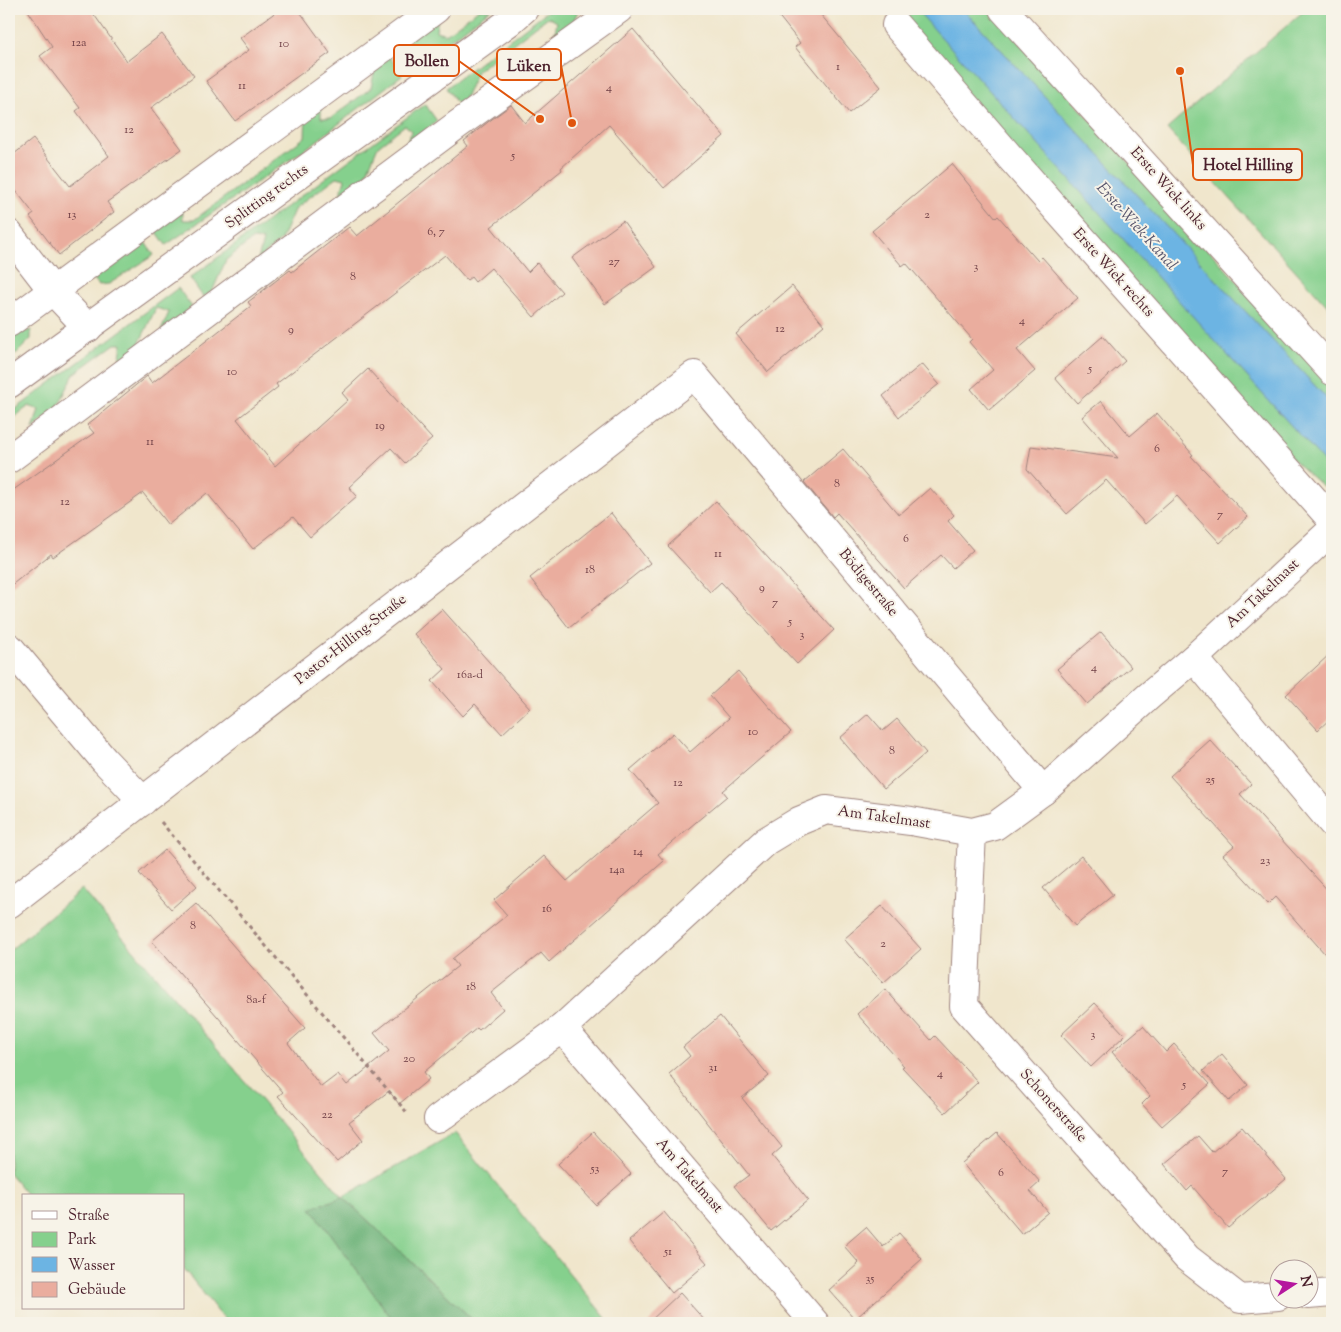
<svg xmlns="http://www.w3.org/2000/svg" width="1341" height="1332" viewBox="0 0 1341 1332" font-family="'Sorts Mill Goudy',serif">
<rect width="100%" height="100%" fill="#f7f3e8"/>
<filter id="ink" filterUnits="userSpaceOnUse"><feTurbulence type="fractalNoise" baseFrequency=".02" numOctaves="2"/><feDisplacementMap in="SourceGraphic" scale="10" xChannelSelector="R" yChannelSelector="G"/><feConvolveMatrix kernelMatrix="1 2 1 2 8 2 1 2 1" color-interpolation-filters="sRGB"/></filter>
<filter id="wash" filterUnits="userSpaceOnUse"><feTurbulence type="fractalNoise" baseFrequency=".0096" numOctaves="4" result="noise"/><feDisplacementMap in="SourceGraphic" scale="20" xChannelSelector="R" yChannelSelector="G"/><feGaussianBlur stdDeviation="1.12" result="paint"/><feColorMatrix in="noise" values="0 0 0 0 0 0 0 0 0 0 0 0 0 0 0 0 0 1.4 0 .05"/><feComposite in="paint" operator="in"/></filter>
<g filter="url(#wash)">
<rect width="100%" height="100%" fill="#f0e6cc"/>
<g fill="#85d08d" stroke="#68785c">
<polygon points="479,9 491,9 424,59 406,36 439,10 436,31 446,34"/>
<polygon points="550,9 579,9 572,24 554,37 557,22 548,17 477,71 462,105 459,106 446,88"/>
<polygon points="884,9 990,9 1332,386 1332,489 1321,485 1294,461"/>
<polygon points="1306,9 1332,9 1332,311 1167,129"/>
<polygon points="385,50 402,75 314,143 166,245 152,225 182,202 183,220 194,220 305,137 306,111 321,97 321,118 331,118 371,88 377,57"/>
<polygon points="425,104 437,121 403,150 412,131 405,125 378,146 365,177 338,201 345,179 337,177 295,208 281,240 258,260 263,240 253,239 226,260 212,292 203,297 190,278"/>
<polygon points="139,234 154,255 109,284 99,285 94,279 100,272"/>
<polygon points="178,288 192,307 161,331 169,312 156,308 138,346 119,362 122,344 115,344 74,374 58,407 33,429 39,409 29,406 9,421 9,414"/>
<polygon points="31,330 31,339 18,352 9,359 9,339 21,333"/>
<polygon points="82,889 343,1197 455,1133 610,1323 476,1323 343,1197 312,1209 395,1323 227,1323 184,1269 184,1196 28,1196 9,1173 9,951"/>
</g>
<polygon fill="#6cb278" stroke="#5b6852" points="343,1197 476,1323 395,1323 311,1208"/>
<polygon fill="#6cb4e3" stroke="#5b6a87" points="916,9 963,9 1332,404 1332,471"/>
<g id="blocks">
<g fill="#eaad9e">
<polygon points="27,9 90,9 127,61 162,34 194,76 151,108 182,149 107,202 114,212 59,255 30,217 34,214 9,182 9,158 33,139 70,186 109,156 76,111 80,108 40,56 52,47"/>
<polygon points="280,9 298,9 330,53 235,121 206,81 249,50 240,38"/>
<polygon points="773,9 816,9 881,87 849,113 795,47 800,43"/>
<polygon points="633,29 724,136 664,188 609,125 561,168 562,170 491,227 528,272 537,263 562,292 534,317 491,268 475,282 471,277 467,280 445,255 276,384 278,387 237,419 275,466 348,400 342,393 368,369 432,439 405,463 391,448 349,487 357,496 310,537 293,517 253,549 207,493 168,525 143,493 53,557 51,554 9,587 9,493 94,433 87,425 147,376 152,383 251,306 248,302 290,270 292,272 349,227 357,236 468,146 464,141 488,122 511,105 525,123"/>
<polygon points="952,164 996,218 998,216 1038,261 1042,257 1078,298 1017,350 1035,371 989,410 971,389 993,370 969,342 972,339 906,263 902,266 872,231"/>
<polygon points="623,221 656,267 605,304 572,258"/>
<polygon points="792,286 824,325 768,372 736,334"/>
<polygon points="1103,336 1125,361 1077,403 1055,378"/>
<polygon points="922,364 939,384 899,417 883,396"/>
<polygon points="1101,401 1130,436 1157,413 1193,455 1191,456 1248,517 1220,543 1177,496 1145,524 1106,480 1067,514 1027,469 1031,446 1118,458 1082,417"/>
<polygon points="843,449 899,515 930,488 954,515 948,521 973,550 953,568 941,555 904,588 837,513 833,517 804,482"/>
<polygon points="716,501 834,630 797,664 721,582 710,592 668,546"/>
<polygon points="611,513 650,563 569,628 530,578"/>
<polygon points="442,609 530,708 502,734 475,704 463,716 432,681 445,669 414,634"/>
<polygon points="1101,632 1131,667 1087,704 1057,669"/>
<polygon points="1332,652 1332,717 1318,730 1286,695"/>
<polygon points="738,671 791,732 723,791 727,796 658,854 664,861 549,962 541,953 491,993 503,1009 479,1030 477,1028 424,1072 429,1079 399,1104 389,1091 349,1122 363,1140 337,1162 278,1096 283,1092 152,941 196,903 305,1028 288,1043 321,1087 338,1074 347,1085 389,1051 374,1033 458,966 452,959 507,915 494,900 544,856 567,881 658,803 630,770 673,733 690,752 729,718 710,696"/>
<polygon points="868,714 883,731 897,719 926,753 884,789 840,738"/>
<polygon points="1210,740 1251,784 1240,794 1332,895 1332,962 1275,897 1268,904 1223,855 1234,846 1170,776"/>
<polygon points="165,850 197,886 171,909 139,873"/>
<polygon points="1081,856 1113,895 1075,926 1043,888"/>
<polygon points="882,906 921,949 883,983 844,939"/>
<polygon points="885,989 931,1040 935,1036 978,1082 945,1113 902,1067 904,1066 857,1014"/>
<polygon points="1095,1003 1125,1035 1091,1067 1061,1035"/>
<polygon points="720,1016 769,1076 742,1098 782,1147 772,1156 808,1200 771,1231 734,1186 749,1175 669,1074 690,1056 683,1047"/>
<polygon points="1143,1026 1166,1052 1174,1044 1210,1084 1162,1126 1142,1104 1150,1096 1112,1052"/>
<polygon points="1222,1054 1248,1085 1229,1101 1203,1071"/>
<polygon points="1242,1127 1286,1179 1228,1228 1192,1186 1187,1191 1164,1164 1198,1136 1212,1152"/>
<polygon points="593,1132 631,1174 596,1205 558,1164"/>
<polygon points="997,1133 1040,1182 1030,1191 1048,1212 1022,1234 962,1163"/>
<polygon points="664,1212 707,1263 672,1293 629,1241"/>
<polygon points="866,1227 883,1247 899,1233 922,1259 855,1319 829,1290 859,1263 844,1246"/>
<polygon points="680,1293 707,1323 648,1323"/>
</g>
</g>
</g>
<g filter="url(#ink)">
<use href="#blocks" fill-opacity="0" stroke="#9d827c" stroke-width="1"/>
<g fill="none" stroke-linecap="round" stroke-linejoin="round">
<g stroke="#9d827c" stroke-width="30">
<g id="minor">
<polyline points="1003,9 1332,371"/>
<polyline points="896,25 1009,156 1332,520"/>
<polyline points="9,234 53,291 88,328"/>
<polyline points="9,323 436,9"/>
<polyline points="9,459 457,125 619,9"/>
<polyline points="10,648 104,760 143,801"/>
<polyline points="1194,658 1332,823"/>
<polyline points="972,832 964,1006 1187,1258 1240,1299 1278,1296"/>
<polyline points="9,904 694,375 1043,791"/>
<polyline points="562,1028 815,1323"/>
<polyline points="438,1119 562,1028 766,841 799,821 826,810 911,821 972,832 995,826 1043,791 1149,696 1194,658 1332,530"/>
<polyline points="1308,1295 1332,1293"/>
</g>
</g>
<g stroke="#9d827c" stroke-width="30">
<polyline id="major" points="9,384 509,22 524,9"/>
</g>
<polyline stroke="#9d827c" stroke-width="3" stroke-dasharray="4 4" stroke-linecap="butt" points="161,822 409,1115"/>
<use href="#minor" stroke="#fff" stroke-width="28"/>
<use href="#major" stroke="#fff" stroke-width="28"/>
</g>
</g>
<g text-anchor="middle" dominant-baseline="central" stroke-width="4" stroke-linejoin="round" paint-order="stroke">
<g font-size="12" fill="#724248">
<text x="79" y="43">12a</text>
<text x="284" y="44">10</text>
<text x="838" y="67">1</text>
<text x="242" y="86">11</text>
<text x="609" y="88">4</text>
<text x="129" y="130">12</text>
<text x="513" y="156">5</text>
<text x="72" y="215">13</text>
<text x="927" y="215">2</text>
<text x="436" y="232">6, 7</text>
<text x="614" y="262">27</text>
<text x="976" y="267">3</text>
<text x="353" y="277">8</text>
<text x="1022" y="321">4</text>
<text x="780" y="329">12</text>
<text x="291" y="330">9</text>
<text x="1090" y="369">5</text>
<text x="232" y="372">10</text>
<text x="380" y="426">19</text>
<text x="150" y="442">11</text>
<text x="1157" y="449">6</text>
<text x="837" y="484">8</text>
<text x="65" y="502">12</text>
<text x="1220" y="515">7</text>
<text x="906" y="539">6</text>
<text x="718" y="554">11</text>
<text x="590" y="570">18</text>
<text x="762" y="588">9</text>
<text x="775" y="603">7</text>
<text x="790" y="622">5</text>
<text x="802" y="635">3</text>
<text x="1094" y="668">4</text>
<text x="470" y="675">16a-d</text>
<text x="753" y="732">10</text>
<text x="892" y="751">8</text>
<text x="1210" y="780">25</text>
<text x="678" y="783">12</text>
<text x="638" y="852">14</text>
<text x="1265" y="861">23</text>
<text x="617" y="870">14a</text>
<text x="547" y="909">16</text>
<text x="193" y="926">8</text>
<text x="883" y="944">2</text>
<text x="471" y="987">18</text>
<text x="256" y="1000">8a-f</text>
<text x="1093" y="1035">3</text>
<text x="409" y="1059">20</text>
<text x="713" y="1068">31</text>
<text x="940" y="1074">4</text>
<text x="1184" y="1085">5</text>
<text x="327" y="1115">22</text>
<text x="595" y="1169">53</text>
<text x="1225" y="1172">7</text>
<text x="1001" y="1173">6</text>
<text x="668" y="1252">51</text>
<text x="870" y="1279">35</text>
</g>
<g font-size="15" fill="#4a1f2b" stroke="#f7f3e8">
<text transform="translate(1168 189) rotate(48)">Erste Wiek links</text>
<text transform="translate(267 197) rotate(-36)">Splitting rechts</text>
<text transform="translate(1113 273) rotate(48)">Erste Wiek rechts</text>
<text transform="translate(868 583) rotate(50)">Bödigestraße</text>
<text transform="translate(1263 594) rotate(-43)">Am Takelmast</text>
<text transform="translate(351 640) rotate(-38)">Pastor-Hilling-Straße</text>
<text transform="translate(884 818) rotate(8)">Am Takelmast</text>
<text transform="translate(1053 1106) rotate(48)">Schonerstraße</text>
<text transform="translate(689 1176) rotate(49)">Am Takelmast</text>
</g>
<g font-size="16" font-style="italic" fill="#56536b" stroke="#f7f3e8">
<text transform="translate(1136 227) rotate(48)">Erste-Wiek-Kanal</text>
</g>
</g>
<path fill="none" stroke="#e0560e" stroke-width="2" d="M540 119L459 61M572 123L561 65M1180 71L1193 165"/>
<g fill="#e0560e" stroke="#f7f3e8" stroke-width="2">
<circle cx="540" cy="119" r="5"/>
<circle cx="572" cy="123" r="5"/>
<circle cx="1180" cy="71" r="5"/>
</g>
<g fill="#f7f3e8" stroke="#e0560e" stroke-width="2">
<rect x="394" y="45" width="65" height="31" rx="5"/>
<rect x="497" y="49" width="64" height="31" rx="5"/>
<rect x="1193" y="149" width="109" height="31" rx="5"/>
</g>
<g font-size="16" text-anchor="middle" font-weight="bold" fill="#4a1f2b">
<text x="427" y="66">Bollen</text>
<text x="529" y="71">Lüken</text>
<text x="1248" y="170">Hotel Hilling</text>
</g>
<rect width="1341" height="1332" fill="none" stroke="#f7f3e8" stroke-width="30"/>
<rect x="22" y="1194" width="162" height="115" fill="#f7f3e8" stroke="#b29e9c"/>
<rect x="32" y="1211" width="25" height="8" fill="#ffffff" stroke="#b29e9c"/>
<text x="68" y="1220" font-size="15" fill="#4a1f2b">Straße</text>
<rect x="32" y="1232" width="25" height="15" fill="#85d08d" stroke="#b29e9c"/>
<text x="68" y="1244" font-size="15" fill="#4a1f2b">Park</text>
<rect x="32" y="1257" width="25" height="15" fill="#6cb4e3" stroke="#b29e9c"/>
<text x="68" y="1270" font-size="15" fill="#4a1f2b">Wasser</text>
<rect x="32" y="1282" width="25" height="15" fill="#eaad9e" stroke="#b29e9c"/>
<text x="68" y="1294" font-size="15" fill="#4a1f2b">Gebäude</text>
<g transform="translate(1294 1284) rotate(78)"><circle r="24" fill="#f7f3e8" stroke="#b29e9c"/>
<path d="M0-4L9 19L0 12L-9 19Z" fill="#b5179e"/>
<text y="-8" font-size="14" font-weight="bold" text-anchor="middle" fill="#4a1f2b">N</text>
</g>
</svg>
